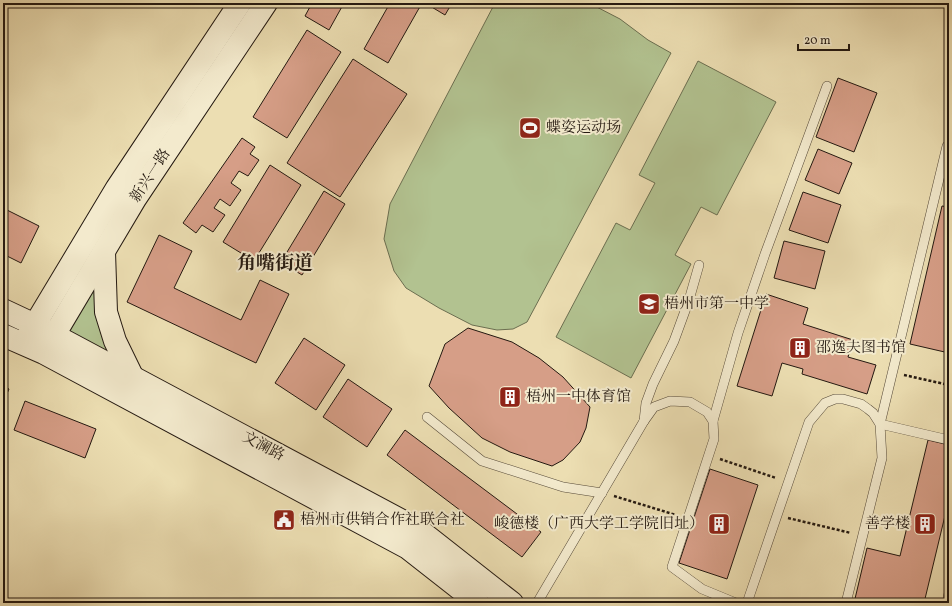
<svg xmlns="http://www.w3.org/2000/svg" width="952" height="606" viewBox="0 0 952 606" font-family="Vollkorn,'Noto Serif SC',serif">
<rect width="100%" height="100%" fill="#ecdeb2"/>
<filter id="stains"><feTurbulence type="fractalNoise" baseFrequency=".005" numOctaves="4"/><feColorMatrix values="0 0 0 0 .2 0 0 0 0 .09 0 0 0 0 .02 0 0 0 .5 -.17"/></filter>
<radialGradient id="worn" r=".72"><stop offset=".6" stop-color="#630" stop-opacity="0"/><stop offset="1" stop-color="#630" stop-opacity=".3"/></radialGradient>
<g fill="#b2c290" stroke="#6b6e50">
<polygon points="495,3 589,3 620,19 648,40 671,53 527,322 513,329 497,330 472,325 439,308 406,288 394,271 384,239 390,204"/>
<polygon points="698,61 776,102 717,215 701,207 675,255 691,264 631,378 556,337 616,223 630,230 655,183 639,175"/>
<polygon points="95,285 109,355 69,331"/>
</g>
<g fill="#d69e87" stroke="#241911">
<polygon points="312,3 344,3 329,30 305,16"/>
<polygon points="390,3 422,3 388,63 364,49"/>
<polygon points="425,3 452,3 445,15"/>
<polygon points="307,30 341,52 287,138 253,117"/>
<polygon points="353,59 407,94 340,197 287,163"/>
<polygon points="838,78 877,93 854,152 816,137"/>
<polygon points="242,138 255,147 250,154 259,160 248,176 239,171 231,183 241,190 230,206 220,199 214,208 225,215 213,232 202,225 196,233 183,223"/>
<polygon points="818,149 852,163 839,194 805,180"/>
<polygon points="270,165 301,185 254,261 223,242"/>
<polygon points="324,191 345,204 302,275 281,262"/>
<polygon points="803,192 841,205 828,243 789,230"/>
<polygon points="942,206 949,207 949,353 910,344"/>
<polygon points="3,208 39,226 21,263 3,254"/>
<polygon points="159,235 192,251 174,288 241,320 260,280 289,294 256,363 127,302"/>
<polygon points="784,241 825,251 815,289 774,278"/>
<polygon points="766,294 808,308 803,324 853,340 848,357 876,365 867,394 802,374 803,369 782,363 772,396 737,386"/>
<polygon points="468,328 512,342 539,358 563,377 590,407 586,428 580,442 563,460 552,466 510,452 482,438 449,408 429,386 445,344"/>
<polygon points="304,338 345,365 316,410 275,383"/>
<polygon points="348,379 392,409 367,447 323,417"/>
<polygon points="3,386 9,389 3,403"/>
<polygon points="25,401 96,429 85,458 14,430"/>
<polygon points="405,430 541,532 522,557 387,455"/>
<polygon points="928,440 949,445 949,499 924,603 911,601 907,603 854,603 867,548 900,556"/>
<polygon points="710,469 758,485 727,579 679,563"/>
</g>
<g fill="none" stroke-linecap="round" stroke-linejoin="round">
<g stroke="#564a39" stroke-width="10">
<g id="lane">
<polyline points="947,146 880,424 949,440"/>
<polyline points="427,417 482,461 563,487 602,493"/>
<polyline points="644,421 646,403 653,384 674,341 689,300 699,265"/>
<polyline points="713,421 738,333 765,254 827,86"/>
<polyline points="537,603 644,421 654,407 670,401 690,402 707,412 713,421 714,439 672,567 702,589 736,603"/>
<polyline points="747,603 809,422 825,403 835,399 843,399 861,404 868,409 873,413 880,424 882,458 846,603"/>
<polyline points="947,603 949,593"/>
</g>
</g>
<g stroke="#241911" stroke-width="24">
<g id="secondary">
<polyline points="104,252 106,312 115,341 133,378"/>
<polyline points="3,310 35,325 419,530 512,603"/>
<polyline points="3,335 44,353 408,548 478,603"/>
<polyline points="27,338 117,188 240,3"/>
<polyline points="47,347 135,199 266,3"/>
</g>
</g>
<g stroke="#241911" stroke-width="2.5" stroke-dasharray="3 2" stroke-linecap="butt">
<polyline points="904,375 949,385"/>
<polyline points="720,459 776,478"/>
<polyline points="614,496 676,515"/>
<polyline points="788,518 851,533"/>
</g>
<use href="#lane" stroke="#f3eacd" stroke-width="9"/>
<use href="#secondary" stroke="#f3eacd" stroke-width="22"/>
</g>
<defs>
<g id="stadium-square" transform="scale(1.15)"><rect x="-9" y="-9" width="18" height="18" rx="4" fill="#8f2418" stroke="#f3eacd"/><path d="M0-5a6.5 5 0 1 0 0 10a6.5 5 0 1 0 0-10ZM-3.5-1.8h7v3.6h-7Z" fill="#fff"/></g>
<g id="school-square" transform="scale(1.15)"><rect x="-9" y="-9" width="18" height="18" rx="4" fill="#8f2418" stroke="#f3eacd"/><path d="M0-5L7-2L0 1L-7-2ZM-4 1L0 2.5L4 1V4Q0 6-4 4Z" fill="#fff"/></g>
<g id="building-square" transform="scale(1.15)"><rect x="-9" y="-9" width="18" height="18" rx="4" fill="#8f2418" stroke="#f3eacd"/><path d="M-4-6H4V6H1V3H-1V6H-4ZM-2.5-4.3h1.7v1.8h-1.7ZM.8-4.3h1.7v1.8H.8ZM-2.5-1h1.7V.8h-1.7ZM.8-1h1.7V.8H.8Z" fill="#fff"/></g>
<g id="civic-square" transform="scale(1.15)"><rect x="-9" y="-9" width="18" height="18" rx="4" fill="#8f2418" stroke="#f3eacd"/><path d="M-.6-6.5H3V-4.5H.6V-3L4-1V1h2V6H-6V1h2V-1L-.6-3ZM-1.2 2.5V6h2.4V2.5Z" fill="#fff"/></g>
</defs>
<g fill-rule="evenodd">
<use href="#stadium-square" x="530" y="128"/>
<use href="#school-square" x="649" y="304"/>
<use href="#building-square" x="800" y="348"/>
<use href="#building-square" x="510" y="397"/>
<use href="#civic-square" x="284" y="520"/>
<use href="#building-square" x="719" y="524"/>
<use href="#building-square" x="925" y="524"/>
</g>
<g text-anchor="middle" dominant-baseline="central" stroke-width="4" stroke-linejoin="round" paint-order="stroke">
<g font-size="15" fill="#241911" stroke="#f3eacd" text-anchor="start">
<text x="546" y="128">蝶姿运动场</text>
<text x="664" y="304">梧州市第一中学</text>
<text x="816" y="348">邵逸夫图书馆</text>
<text x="526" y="397">梧州一中体育馆</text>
<text x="300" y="520">梧州市供销合作社联合社</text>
<text x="704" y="524" text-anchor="end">峻德楼（广西大学工学院旧址）</text>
<text x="910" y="524" text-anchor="end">善学楼</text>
</g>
<g font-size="15" fill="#241911" stroke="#f3eacd">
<text transform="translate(151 176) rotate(-57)">新兴一路</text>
<text transform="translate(263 447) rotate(28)">文澜路</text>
</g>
<g font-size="19" font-weight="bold" fill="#241911" stroke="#f3eacd">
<text x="275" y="264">角嘴街道</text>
</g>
</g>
<rect width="952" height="606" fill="none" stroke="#ecdeb2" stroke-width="16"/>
<rect x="4" y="4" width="944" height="598" fill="none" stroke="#241911" stroke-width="2"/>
<rect x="8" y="8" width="936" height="590" fill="none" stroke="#241911"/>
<path d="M798 44v6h51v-6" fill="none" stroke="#241911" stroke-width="2"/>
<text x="804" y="44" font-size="12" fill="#241911" stroke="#f3eacd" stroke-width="3" paint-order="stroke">20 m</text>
<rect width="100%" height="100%" filter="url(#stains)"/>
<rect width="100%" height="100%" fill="url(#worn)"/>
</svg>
